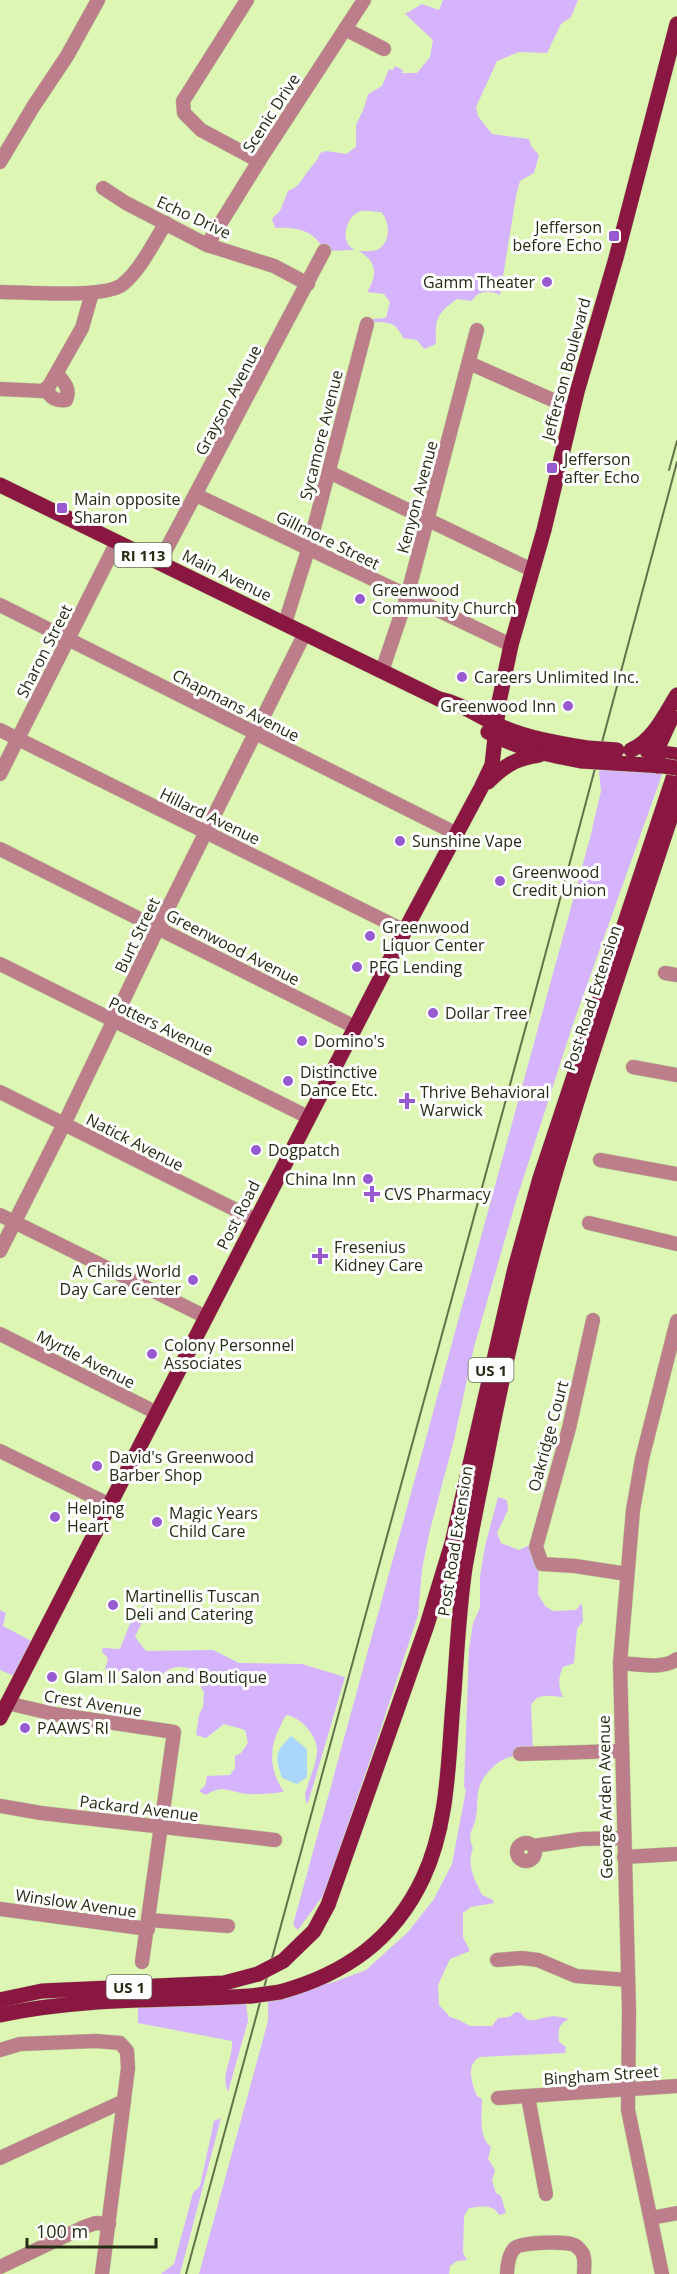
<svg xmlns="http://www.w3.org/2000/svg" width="677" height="2274" viewBox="0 0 677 2274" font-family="'Open Sans',sans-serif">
<rect width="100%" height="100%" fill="#ddf6b4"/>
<g fill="#d5b4fd">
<path d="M443 0H578L571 17 561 24 547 53 519 52 497 61 476 107 478 116 492 134 529 139 531 146 539 155 534 173 520 181 516 196 500 295C489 290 478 290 472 301L457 299C436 314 435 320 436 344L424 349 417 340 403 338C395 320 388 323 371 322L373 319 386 318 390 302 384 294 367 292C378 274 377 262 359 251 365 251 374 252 379 249 391 241 390 221 381 212 375 212 367 210 361 211 345 216 339 243 355 250L324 251C315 230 296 227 275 228L272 219 280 211 288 191C300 187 302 178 309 170 314 163 317 162 320 153L326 151 346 154 356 147V125L364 108 368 94 382 86 389 69 393 70 395 66 403 70 401 73H417L430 57 433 40 405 14 422 4 439 10Z"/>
<polygon points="601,769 664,769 572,1027 516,1201 474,1347 454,1440 430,1530 422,1569 418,1615 381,1728 324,1894 298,1930 293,1925 590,838 601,791 599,771"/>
<path d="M498 1497 507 1500 508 1510 497 1533 501 1543 519 1550 536 1542 539 1560 538 1594 545 1606 553 1611 576 1610 582 1603 583 1621 577 1629 574 1663 563 1667C558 1677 558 1687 563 1697 550 1696 538 1692 531 1705L533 1752C525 1757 519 1755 510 1757 499 1759 484 1774 480 1785 476 1795 478 1807 476 1817 474 1830 466 1833 473 1848 466 1866 475 1880 482 1895L493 1900 494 1903 471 1907 463 1913V1937L470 1951 450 1959 438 1985 439 2005 450 2017 459 2020 470 2026H492L498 2018 509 2017 516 2012 521 2013C528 2026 537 2018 548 2017 554 2015 563 2018 569 2019 558 2024 558 2030 559 2042L566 2047 565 2053 480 2057C465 2065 472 2084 477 2096L482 2099C482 2113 478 2138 491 2147L488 2159 495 2170 492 2181 496 2193 501 2196 506 2213 499 2215C493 2203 481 2207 469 2208L464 2216 463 2253 467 2260 457 2261 450 2266 449 2274H199L268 2021V1999L319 1985 331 1983 366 1970 408 1932 434 1899 452 1864 466 1790 464 1787 469 1649 473 1623 480 1608V1576L485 1546Z"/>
<path d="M148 1597 153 1599 135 1637 146 1651 213 1650 239 1663 302 1664 345 1677 308 1803 306 1802 305 1794C308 1783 318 1760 317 1749 316 1734 301 1718 287 1715 282 1719 283 1722 280 1727 268 1749 270 1772 284 1792 273 1793 260 1795 249 1794 231 1793 224 1783 206 1795L199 1791 205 1786 207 1776 230 1775 235 1768V1756L241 1753 248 1743 245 1730 224 1724 206 1738 196 1735 199 1715 203 1707 204 1692 199 1684 196 1672C187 1665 170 1665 162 1675L105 1670 108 1658 102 1652 103 1648 120 1649 133 1616 141 1611Z"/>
<polygon points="0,1610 6,1613 3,1626 35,1643 19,1678 0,1670"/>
<path d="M246 2001 248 2021 228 2092C220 2073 233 2061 232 2041L138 2023V2005Z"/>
<polygon points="221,2118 180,2274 161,2274 174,2264 193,2193 200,2186 214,2121"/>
</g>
<path fill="#abd6fc" d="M291 1736 307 1749V1777L297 1784 282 1778C275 1756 274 1753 291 1736Z"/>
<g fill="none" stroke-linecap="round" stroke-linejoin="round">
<g stroke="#bcd297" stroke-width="15">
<g id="minor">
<polyline points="247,0 183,101 184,113 201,130 259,161"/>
<polyline points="345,29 384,49"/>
<polyline points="0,162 33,107 67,56 98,0"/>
<polyline points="103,188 126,203 207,245 274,266 308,284"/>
<polyline points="207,245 259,161 364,0"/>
<path d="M0 292C25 292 106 299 123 284 141 269 153 243 166 223"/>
<polyline points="469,363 573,409"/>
<polyline points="0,389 43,391 49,386 82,328 92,293"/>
<path d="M46 389C51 398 55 401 66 400 71 389 64 382 57 374"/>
<polyline points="329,472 532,570"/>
<polyline points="196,495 511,645"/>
<polyline points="159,563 324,251"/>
<polyline points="0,605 457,834"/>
<polyline points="285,623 309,547 367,324"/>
<polyline points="382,671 407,597 477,330"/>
<polyline points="0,730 405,931"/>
<polyline points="0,774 117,542"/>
<polyline points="0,849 355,1027"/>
<polyline points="0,964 308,1117"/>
<polyline points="665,973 677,975"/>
<polyline points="633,1067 677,1075"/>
<polyline points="0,1092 256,1220"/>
<polyline points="600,1160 677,1174"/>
<polyline points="0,1215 206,1317"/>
<polyline points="589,1223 677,1244"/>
<polyline points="0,1251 64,1124 158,928 305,633"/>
<polyline points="593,1320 569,1428 536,1547 542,1564 575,1566 627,1574"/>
<polyline points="0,1334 157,1413"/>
<polyline points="0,1451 108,1504"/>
<path d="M620 1663C637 1664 663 1670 677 1659"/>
<polyline points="7,1703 54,1714 174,1732 142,1962"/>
<polyline points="520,1754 621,1751"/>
<polyline points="0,1806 41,1813 275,1840"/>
<circle cx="526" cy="1852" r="9"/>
<polyline points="534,1846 581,1839 623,1838"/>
<polyline points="624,1857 677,1854"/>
<polyline points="0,1909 148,1929"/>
<polyline points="149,1920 228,1926"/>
<polyline points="497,1960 522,1958 538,1960 576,1976 628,1980"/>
<polyline points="0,2050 20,2044 96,2041 120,2043 127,2051 128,2068 102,2274"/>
<polyline points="528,2097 546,2194"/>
<polyline points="498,2098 677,2086"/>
<polyline points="0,2158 124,2101"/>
<polyline points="651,2218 677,2213"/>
<polyline points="0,2267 84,2227 96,2223 109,2224"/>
<path d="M507 2274C507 2266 509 2253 515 2248 521 2242 567 2241 574 2245 577 2246 579 2249 581 2251 586 2257 584 2267 584 2274"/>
<polyline points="662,2274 628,2110 629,2010 620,1663 633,1510 642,1459 677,1321"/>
</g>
</g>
<g stroke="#bcd297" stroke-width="16">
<g id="major">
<path d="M0 485 439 699C461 703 477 716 498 725 526 738 557 743 587 748"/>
<path d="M488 732C518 749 549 755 582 761"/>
<path d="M631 750C653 741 665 714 677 695"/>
<polyline points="647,751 677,755"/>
<polyline points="614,763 664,766"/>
<polyline points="658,766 656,752 672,717"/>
<path d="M488 782C504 766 516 758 539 755"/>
<polyline points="0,1718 412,917 481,788 492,765 499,702 511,645 544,530 577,392 616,258 677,24"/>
<polyline points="283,1961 314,1931 328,1905 427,1625 452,1543 515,1268 540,1178 677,766"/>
<path d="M280 1992C345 1974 394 1940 423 1878 450 1821 448 1753 454 1692 457 1651 459 1608 465 1568 471 1533 478 1499 485 1465 498 1396 513 1328 531 1260 572 1104 627 952 677 798"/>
<polyline points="0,2000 42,1991 224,1983 258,1974"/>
<path d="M0 2015C82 1997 168 2001 251 1996"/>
</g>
</g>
<use href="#minor" stroke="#bd7e8c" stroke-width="14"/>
<use href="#major" stroke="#891741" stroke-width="15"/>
<g stroke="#63724a" stroke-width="2">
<polyline points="669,470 677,441"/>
<polyline points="186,2274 532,1004 677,462"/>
</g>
<g stroke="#bcd297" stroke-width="16" stroke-linecap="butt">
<g id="major-bridge">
<polyline points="587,748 617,750"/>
<polyline points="582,761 614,763"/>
<polyline points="664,766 677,768"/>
<polyline points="258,1974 283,1961"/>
<polyline points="251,1996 280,1992"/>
</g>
</g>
<use href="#major-bridge" stroke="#891741" stroke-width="15"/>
</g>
<g fill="#975ad1" stroke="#fff" stroke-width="2">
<rect x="608" y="230" width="12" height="12" rx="3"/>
<circle cx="547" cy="282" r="6"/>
<rect x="546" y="462" width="12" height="12" rx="3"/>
<rect x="56" y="502" width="12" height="12" rx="3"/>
<circle cx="360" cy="599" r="6"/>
<circle cx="462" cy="677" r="6"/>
<circle cx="568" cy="706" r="6"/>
<circle cx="400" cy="841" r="6"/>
<circle cx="500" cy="881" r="6"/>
<circle cx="370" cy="936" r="6"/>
<circle cx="357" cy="967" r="6"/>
<circle cx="433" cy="1013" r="6"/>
<circle cx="302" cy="1041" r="6"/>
<circle cx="288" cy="1081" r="6"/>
<path d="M404 1092h6v6h6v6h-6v6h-6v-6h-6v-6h6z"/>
<circle cx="256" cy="1150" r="6"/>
<circle cx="368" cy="1179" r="6"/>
<path d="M369 1185h6v6h6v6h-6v6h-6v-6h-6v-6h6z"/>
<path d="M317 1247h6v6h6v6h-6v6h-6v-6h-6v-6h6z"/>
<circle cx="193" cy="1280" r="6"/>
<circle cx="152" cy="1354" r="6"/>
<circle cx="97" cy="1466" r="6"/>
<circle cx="55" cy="1517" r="6"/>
<circle cx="157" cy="1522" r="6"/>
<circle cx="113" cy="1605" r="6"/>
<circle cx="52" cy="1677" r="6"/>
<circle cx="25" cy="1728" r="6"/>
</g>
<g text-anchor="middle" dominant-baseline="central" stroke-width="6" stroke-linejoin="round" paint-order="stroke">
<g fill="#fff" stroke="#666c5a" stroke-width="1.5">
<rect x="114.5" y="543" width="57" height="24" rx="4.5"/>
<rect x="468.5" y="1358" width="45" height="24" rx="4.5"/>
<rect x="106.5" y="1975" width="45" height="24" rx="4.5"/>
</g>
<g font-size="15" font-weight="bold" fill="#242d13">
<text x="143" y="555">RI 113</text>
<text x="491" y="1370">US 1</text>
<text x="129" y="1987">US 1</text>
</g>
<g font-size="16" fill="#242d13" stroke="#fff">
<text transform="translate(271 113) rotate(-57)">Scenic Drive</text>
<text transform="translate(194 217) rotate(25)">Echo Drive</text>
<text transform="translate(566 369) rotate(-75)">Jefferson Boulevard</text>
<text transform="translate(228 400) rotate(-62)">Grayson Avenue</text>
<text transform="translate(321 435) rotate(-76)">Sycamore Avenue</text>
<text transform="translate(417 497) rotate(-75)">Kenyon Avenue</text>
<text transform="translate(328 540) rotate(26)">Gillmore Street</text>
<text transform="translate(227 575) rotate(26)">Main Avenue</text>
<text transform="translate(44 651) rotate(-63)">Sharon Street</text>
<text transform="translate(236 705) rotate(27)">Chapmans Avenue</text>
<text transform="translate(210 816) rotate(26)">Hillard Avenue</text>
<text transform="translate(137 935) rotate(-64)">Burt Street</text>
<text transform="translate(233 947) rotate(27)">Greenwood Avenue</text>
<text transform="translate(592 998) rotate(-72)">Post Road Extension</text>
<text transform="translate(161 1026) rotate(26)">Potters Avenue</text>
<text transform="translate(135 1142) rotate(27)">Natick Avenue</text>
<text transform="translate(238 1215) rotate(-63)">Post Road</text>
<text transform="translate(86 1359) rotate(27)">Myrtle Avenue</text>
<text transform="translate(548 1436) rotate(-75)">Oakridge Court</text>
<text transform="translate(455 1541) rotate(-81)">Post Road Extension</text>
<text transform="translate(93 1703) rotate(9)">Crest Avenue</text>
<text transform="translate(605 1797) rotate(-91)">George Arden Avenue</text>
<text transform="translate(139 1808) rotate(7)">Packard Avenue</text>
<text transform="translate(76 1903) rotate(8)">Winslow Avenue</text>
<text transform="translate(601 2075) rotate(-4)">Bingham Street</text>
</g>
<g font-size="16" fill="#242d13" stroke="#fff" text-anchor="start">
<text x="602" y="227" text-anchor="end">Jefferson<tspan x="602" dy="18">before Echo</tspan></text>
<text x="535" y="282" text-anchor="end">Gamm Theater</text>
<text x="564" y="459">Jefferson<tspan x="564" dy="18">after Echo</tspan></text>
<text x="74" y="499">Main opposite<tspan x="74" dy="18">Sharon</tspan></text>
<text x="372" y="590">Greenwood<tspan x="372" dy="18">Community Church</tspan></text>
<text x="474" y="677">Careers Unlimited Inc.</text>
<text x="556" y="706" text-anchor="end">Greenwood Inn</text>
<text x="412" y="841">Sunshine Vape</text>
<text x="512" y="872">Greenwood<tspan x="512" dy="18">Credit Union</tspan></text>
<text x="382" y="927">Greenwood<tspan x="382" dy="18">Liquor Center</tspan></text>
<text x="369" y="967">PFG Lending</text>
<text x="445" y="1013">Dollar Tree</text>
<text x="314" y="1041">Domino's</text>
<text x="300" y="1072">Distinctive<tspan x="300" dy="18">Dance Etc.</tspan></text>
<text x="420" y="1092">Thrive Behavioral<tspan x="420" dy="18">Warwick</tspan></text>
<text x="268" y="1150">Dogpatch</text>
<text x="356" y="1179" text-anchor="end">China Inn</text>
<text x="384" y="1194">CVS Pharmacy</text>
<text x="334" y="1247">Fresenius<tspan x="334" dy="18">Kidney Care</tspan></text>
<text x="181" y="1271" text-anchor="end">A Childs World<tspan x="181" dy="18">Day Care Center</tspan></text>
<text x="164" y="1345">Colony Personnel<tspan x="164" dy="18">Associates</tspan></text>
<text x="109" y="1457">David's Greenwood<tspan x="109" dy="18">Barber Shop</tspan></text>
<text x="67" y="1508">Helping<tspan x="67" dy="18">Heart</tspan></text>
<text x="169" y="1513">Magic Years<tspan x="169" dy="18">Child Care</tspan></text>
<text x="125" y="1596">Martinellis Tuscan<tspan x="125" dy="18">Deli and Catering</tspan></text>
<text x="64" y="1677">Glam II Salon and Boutique</text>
<text x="37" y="1728">PAAWS RI</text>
</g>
</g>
<path d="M27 2238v9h129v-9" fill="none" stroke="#242d13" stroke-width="3"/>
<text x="36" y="2238" font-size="18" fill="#242d13" stroke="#ffffff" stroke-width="4.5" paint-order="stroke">100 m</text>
</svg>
